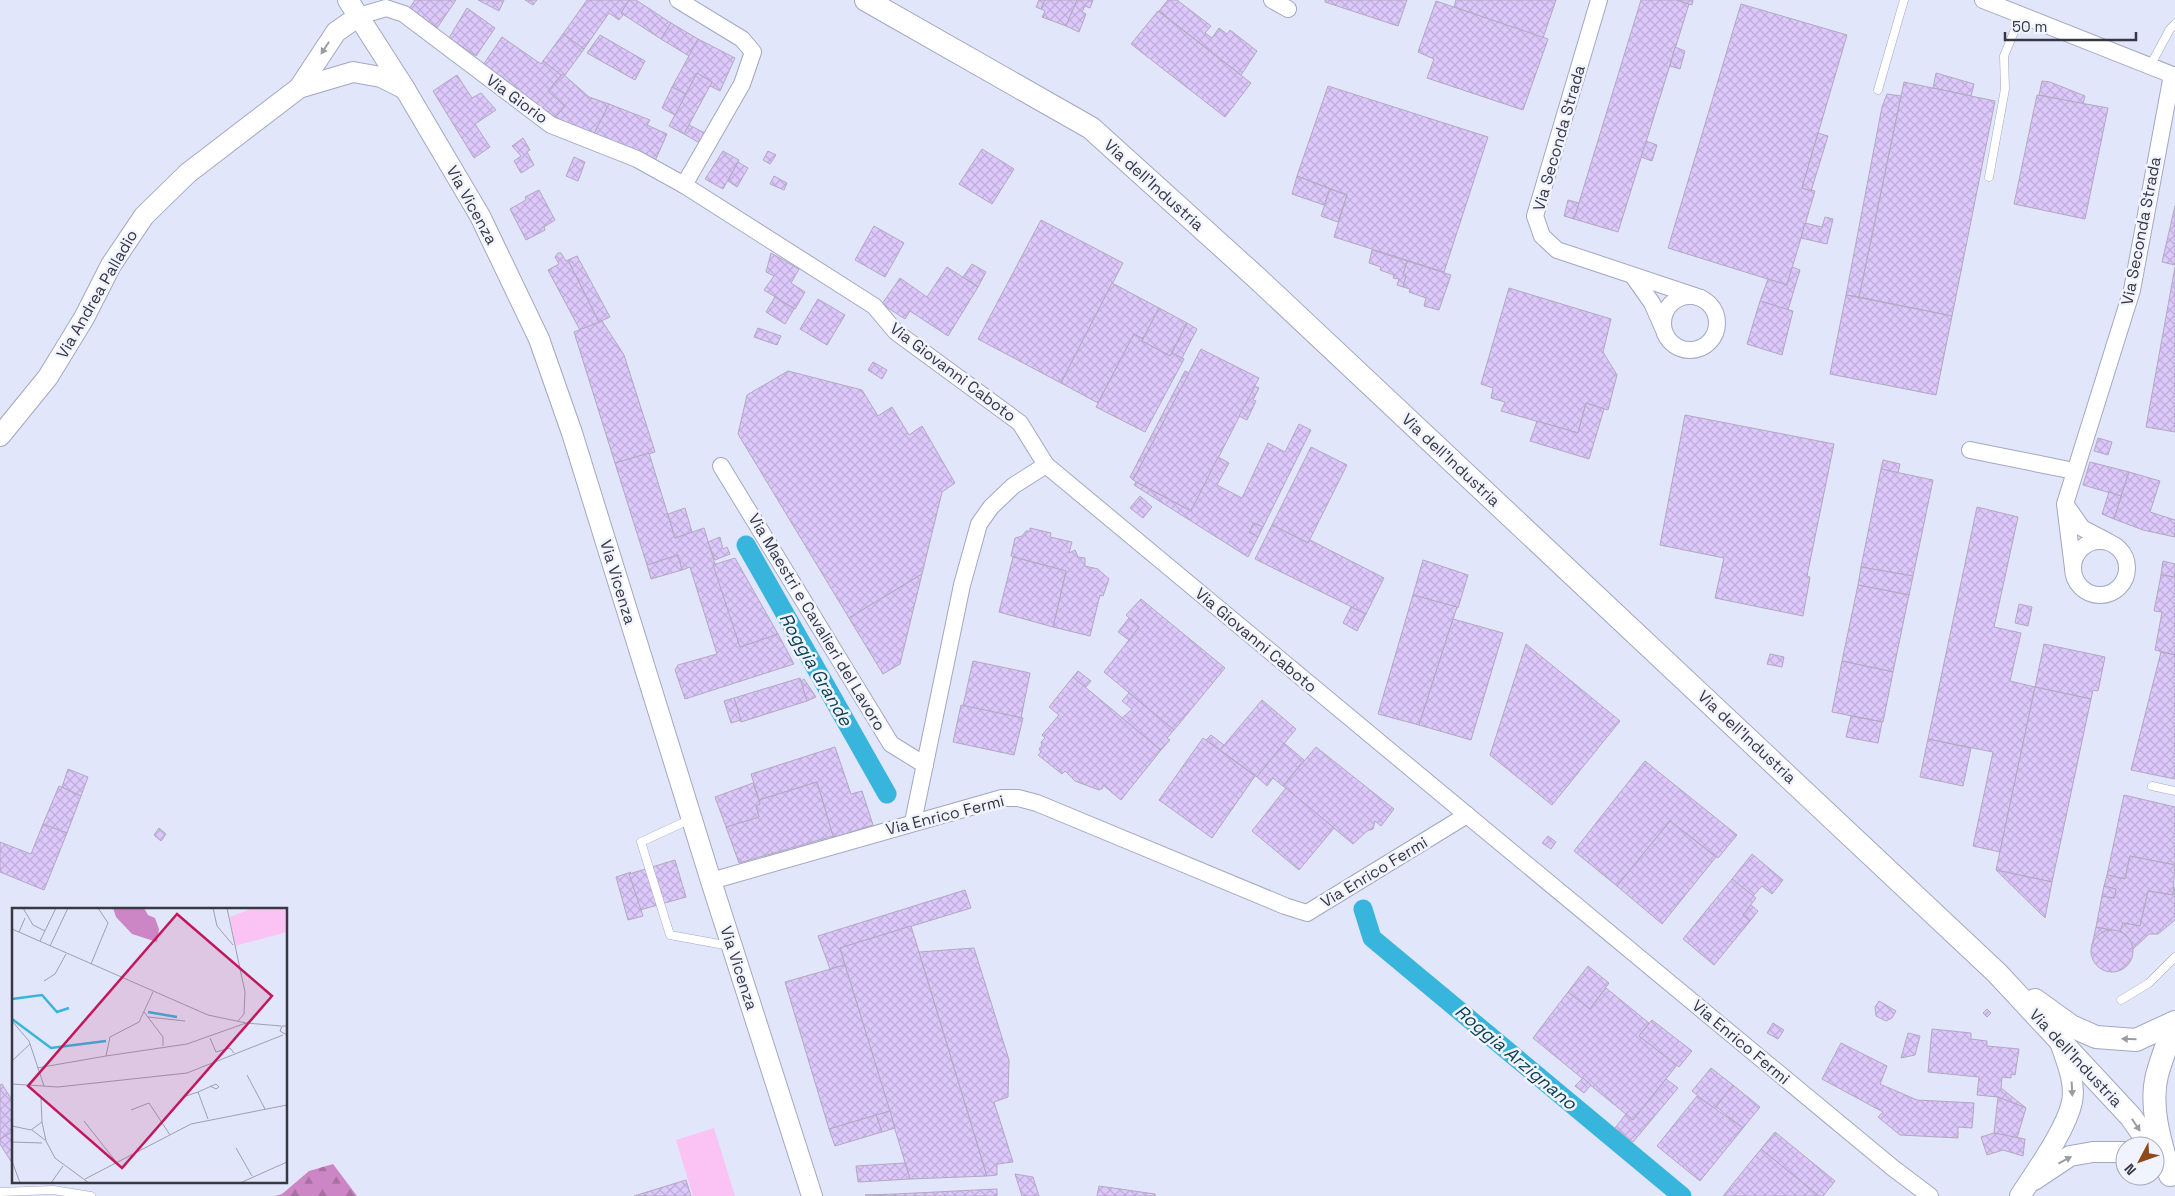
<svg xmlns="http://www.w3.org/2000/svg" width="2175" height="1196" viewBox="0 0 2175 1196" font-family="'Space Grotesk',sans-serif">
<defs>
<pattern id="forest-firs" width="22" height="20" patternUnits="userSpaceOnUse" patternTransform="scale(1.25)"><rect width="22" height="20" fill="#cd86c5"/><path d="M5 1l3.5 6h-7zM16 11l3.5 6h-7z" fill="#a76fa2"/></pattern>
<pattern id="building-cross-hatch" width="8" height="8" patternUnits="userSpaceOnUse" patternTransform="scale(1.25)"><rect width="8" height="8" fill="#ddc8fb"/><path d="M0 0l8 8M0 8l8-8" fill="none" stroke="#beadd8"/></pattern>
</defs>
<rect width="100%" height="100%" fill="#e2e6fb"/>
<polygon fill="url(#forest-firs)" points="333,1164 357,1196 275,1196 282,1194 309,1171"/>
<polygon fill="#fbc3f4" points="714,1128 735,1196 693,1196 676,1140"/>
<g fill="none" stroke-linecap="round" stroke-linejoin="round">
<g stroke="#37b5dc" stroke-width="19">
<polyline points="746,545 887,794"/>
<polyline points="1363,909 1372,938 1682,1196"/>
</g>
</g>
<g fill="url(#building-cross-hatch)" stroke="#b2a8c0">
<polygon points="415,0 456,0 437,28 409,9"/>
<polygon points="478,0 504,0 499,11"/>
<polygon points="525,0 537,0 533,5"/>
<polygon points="587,0 629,0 621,13 623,15 619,20 609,13 584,49 563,34"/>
<polygon points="629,0 636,0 671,23 661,39 621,13"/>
<polygon points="1039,0 1045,0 1041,9 1036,7"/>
<polygon points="1045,0 1077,0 1066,26 1042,17 1045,11 1041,9"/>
<polygon points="1077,0 1093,0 1090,8 1085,6 1082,12 1086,14 1079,32 1066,26"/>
<polygon points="1168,0 1177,0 1211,26 1205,33 1212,38 1219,28 1227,34 1230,30 1257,51 1241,75 1159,11"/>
<polygon points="1325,0 1407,0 1398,26 1325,2"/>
<polygon points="1456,0 1556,0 1543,38 1454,7"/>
<polygon points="1641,0 1677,0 1689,4 1618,232 1574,219"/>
<polygon points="1677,0 1693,0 1692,5"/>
<polygon points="1436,1 1548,39 1523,110 1427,78 1434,59 1418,52"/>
<polygon points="1741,4 1847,35 1802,188 1815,191 1787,285 1668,248"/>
<polygon points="467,8 495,28 476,56 449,38"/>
<polygon points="1158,11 1251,83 1225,117 1131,44"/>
<polygon points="671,23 698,39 689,56 661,39"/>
<polygon points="563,34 584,49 565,75 561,75 543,61"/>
<polygon points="600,35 645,61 635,80 587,53"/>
<polygon points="502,37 541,64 543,61 561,75 548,91 565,106 552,121 481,68"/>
<polygon points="698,39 735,58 720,91 710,86 712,82 697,73 686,94 672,87"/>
<polygon points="1675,47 1685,51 1680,69 1670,66"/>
<polygon points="697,73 712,82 684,134 669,126"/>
<polygon points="1936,73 1974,84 1971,96 1933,88"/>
<polygon points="563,74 589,97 609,104 593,136 552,121 565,106 548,91"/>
<polygon points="457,75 472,98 481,93 496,110 475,124 490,147 474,158 433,91"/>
<polygon points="2042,81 2050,82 2085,96 2083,104 2039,95"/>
<polygon points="1904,82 1995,101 1952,316 1859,297"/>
<polygon points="1328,86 1488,137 1444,272 1334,237 1347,195 1297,176"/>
<polygon points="672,87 686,94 675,115 662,108"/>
<polygon points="1887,94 1901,96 1859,297 1846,295 1882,107"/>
<polygon points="2037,95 2108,108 2085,219 2014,204"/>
<polygon points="609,104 650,120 647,125 667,134 654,163 593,136"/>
<polygon points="689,125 709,135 703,145 684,134"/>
<polygon points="1818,133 1828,136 1811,191 1802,188"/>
<polygon points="523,138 530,150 527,152 534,165 521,173 514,161 521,156 512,146"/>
<polygon points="1646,141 1657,145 1652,161 1641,157"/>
<polygon points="982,149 1014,169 992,204 959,184"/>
<polygon points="723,151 739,160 723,189 705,179"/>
<polygon points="768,151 776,155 770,164 763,160"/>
<polygon points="574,157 585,162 578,181 566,176"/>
<polygon points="738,162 748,168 737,187 728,181"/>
<polygon points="774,176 787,183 784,190 770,184"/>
<polygon points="1297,176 1330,189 1324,205 1292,194"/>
<polygon points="1330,189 1347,195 1338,222 1321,216"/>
<polygon points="539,190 555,220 544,227 545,230 526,240 510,209 526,200 525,197"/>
<polygon points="1568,200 1579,203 1574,219 1564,216"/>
<polygon points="2175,206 2175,265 2162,262"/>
<polygon points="1825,217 1833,219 1827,244 1801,238 1805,223 1822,227"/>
<polygon points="1041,220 1123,263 1061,383 978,339"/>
<polygon points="874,226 904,243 885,277 855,260"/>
<polygon points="1372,250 1407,261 1403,275 1406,276 1403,287 1397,285 1399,279 1393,278 1394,275 1380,270 1381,267 1369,263"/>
<polygon points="558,253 561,253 566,261 568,260 599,322 580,330 548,270 559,264 555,257"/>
<polygon points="771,253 799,269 791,283 805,292 795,309 764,290 774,276 766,272"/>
<polygon points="577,256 610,317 599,322 568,260"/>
<polygon points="1407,261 1451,275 1439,310 1424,306 1426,298 1409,292 1410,289 1403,287 1406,276 1403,275"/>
<polygon points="972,264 986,272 978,287 963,277"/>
<polygon points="947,267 978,287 948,336 910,311 905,319 882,304 900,278 927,297"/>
<polygon points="1792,267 1800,270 1788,310 1760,301 1768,279 1787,285"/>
<polygon points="2175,267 2175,432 2146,427"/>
<polygon points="1112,283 1159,308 1143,339 1134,334 1098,403 1061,383"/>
<polygon points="1509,288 1611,319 1603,352 1617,375 1608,410 1586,403 1578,433 1501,411 1505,402 1491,398 1493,388 1481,384"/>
<polygon points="1846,295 1952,316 1936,395 1830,374"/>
<polygon points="775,297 794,309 785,324 766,312"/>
<polygon points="818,299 845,315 827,345 800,329"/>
<polygon points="1760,301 1793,311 1782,355 1747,344"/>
<polygon points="1159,308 1187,323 1170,356 1142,341"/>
<polygon points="602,321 624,355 655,452 615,463 574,332"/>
<polygon points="1187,323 1197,329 1182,358 1172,353"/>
<polygon points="758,328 781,336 777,345 754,337"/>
<polygon points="1134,334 1143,339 1142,341 1170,356 1172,353 1184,359 1145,432 1096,407"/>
<polygon points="1201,349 1259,378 1191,511 1133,480"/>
<polygon points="873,362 887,370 882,379 868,370"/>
<polygon points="788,371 862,390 878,416 892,407 909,435 922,426 955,483 942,492 922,574 849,618 738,434 747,395"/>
<polygon points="1185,371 1189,373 1133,480 1130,477"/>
<polygon points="1255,386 1259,388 1253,400 1256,401 1247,420 1239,416"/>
<polygon points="1586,403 1604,409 1589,459 1530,441 1537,421 1578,433"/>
<polygon points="1685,415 1834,444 1807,576 1810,577 1803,616 1715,598 1724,558 1660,545"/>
<polygon points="1299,424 1311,430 1263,527 1254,523 1249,532 1258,537 1248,557 1134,485 1136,482 1191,511 1218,457 1229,463 1217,485 1242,498 1268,443 1285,452"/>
<polygon points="2098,438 2112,442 2108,455 2094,451"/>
<polygon points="1311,447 1347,465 1308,543 1272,525"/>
<polygon points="649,453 675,538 704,528 740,647 778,634 794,664 685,699 675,670 678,665 717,654 690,567 682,570 678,555 647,565 615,463"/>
<polygon points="1883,460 1900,464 1898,473 1881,469"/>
<polygon points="2090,462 2129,472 2121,496 2083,485"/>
<polygon points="1881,469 1933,480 1913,576 1861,567"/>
<polygon points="2129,472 2160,481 2150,512 2175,520 2175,537 2143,530 2114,519"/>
<polygon points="2109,492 2121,496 2114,519 2102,514"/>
<polygon points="1140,496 1152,507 1143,518 1130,508"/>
<polygon points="1977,507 2018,517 1994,627 2021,633 2010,681 2035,687 2000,852 1973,846 1993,752 1928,739"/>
<polygon points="685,508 692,532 675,538 668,514"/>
<polygon points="1254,523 1263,527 1258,537 1249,532"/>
<polygon points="1272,525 1308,543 1310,540 1384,578 1366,614 1255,559"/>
<polygon points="1030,528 1051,533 1050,537 1072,542 1069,553 1075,550 1078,557 1085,558 1085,566 1098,569 1109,579 1103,596 1100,595 1090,636 1053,627 1066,571 1011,556 1015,538 1022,536 1026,531 1030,531"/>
<polygon points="720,537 723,549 727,547 730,554 715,560 708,542"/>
<polygon points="678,555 682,570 651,579 647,565"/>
<polygon points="1013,557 1066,571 1053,627 999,612"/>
<polygon points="735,558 778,634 740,647 713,565"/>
<polygon points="1423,560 1468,575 1458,608 1413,595"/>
<polygon points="2163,561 2175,564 2175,577 2161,575"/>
<polygon points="1861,567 1913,576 1909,595 1858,585"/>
<polygon points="922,574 900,664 883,674 849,618"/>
<polygon points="2161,575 2175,577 2175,655 2155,650 2162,612 2154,611"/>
<polygon points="1858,585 1909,595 1893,672 1842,661"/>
<polygon points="1413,595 1457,607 1419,725 1378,714"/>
<polygon points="1141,599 1225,668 1174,730 1104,672 1139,627 1126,615"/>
<polygon points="2019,604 2032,607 2028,626 2015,623"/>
<polygon points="1351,607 1366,614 1357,631 1343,623"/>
<polygon points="1129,618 1139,627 1129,640 1118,632"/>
<polygon points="1453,619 1503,633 1471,740 1419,725"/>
<polygon points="1526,644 1620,721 1552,805 1490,755"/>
<polygon points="2044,644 2105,657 2098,691 2093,690 2091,699 2035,687"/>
<polygon points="2161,652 2175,655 2175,779 2131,770"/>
<polygon points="1770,654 1784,657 1782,667 1767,664"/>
<polygon points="973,661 1030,673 1021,718 963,706"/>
<polygon points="1842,661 1893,672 1883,722 1832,712"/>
<polygon points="1078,671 1091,681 1085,688 1073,677"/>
<polygon points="1073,677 1161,750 1121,800 1103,785 1103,788 1099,790 1075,781 1065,771 1062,774 1038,755 1041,752 1039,749 1042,745 1041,742 1045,738 1042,735 1059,715 1049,707"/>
<polygon points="800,678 807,701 741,722 734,698"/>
<polygon points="804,679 816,697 807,701 801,681"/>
<polygon points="2035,687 2091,699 2052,882 1996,870"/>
<polygon points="1129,693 1174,730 1167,738 1170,740 1161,750 1122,718 1132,709 1122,701"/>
<polygon points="734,698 741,720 731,723 724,701"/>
<polygon points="1262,700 1296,729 1257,777 1220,750"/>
<polygon points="961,705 1023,718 1014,755 953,742"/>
<polygon points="1851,716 1882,722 1878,743 1846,737"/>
<polygon points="1211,735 1224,745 1220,750 1206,740"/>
<polygon points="1203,738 1255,776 1212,838 1159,800"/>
<polygon points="1928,739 1971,748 1963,786 1920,777"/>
<polygon points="1284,743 1304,760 1283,786 1273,778 1267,786 1257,777"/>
<polygon points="835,747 851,794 862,791 873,825 833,838 817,782 759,800 751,774"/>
<polygon points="1316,747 1394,809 1381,826 1375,821 1373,829 1367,831 1353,844 1283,786"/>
<polygon points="1645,761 1737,835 1718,858 1670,821 1617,886 1574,851"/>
<polygon points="68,769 88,777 81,796 62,787"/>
<polygon points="817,782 833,836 739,863 726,827 759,817 756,806 760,804 759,800"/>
<polygon points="753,783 760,804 756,806 759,817 726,827 715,797"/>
<polygon points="59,786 81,796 67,833 43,824"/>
<polygon points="1286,788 1334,828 1299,870 1252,831"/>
<polygon points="2124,795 2175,807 2175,865 2130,856 2125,879 2107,875"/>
<polygon points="1670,821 1716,857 1662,924 1617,886"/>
<polygon points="43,824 67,833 44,890 0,872 0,842 31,854"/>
<polygon points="159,828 166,834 161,841 154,835"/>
<polygon points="1548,836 1556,842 1551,849 1542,843"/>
<polygon points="1752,854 1783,880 1772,894 1762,886 1753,896 1732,879"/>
<polygon points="2130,856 2175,865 2173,895 2148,891 2140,926 2123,923 2120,932 2096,927 2102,896 2114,898 2116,889 2104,886 2107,875 2125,879"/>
<polygon points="675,860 686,897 640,910 629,874"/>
<polygon points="1996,870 2052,882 2045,918"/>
<polygon points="631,872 629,874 643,916 628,920 616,877"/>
<polygon points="1732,879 1756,898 1743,915 1750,921 1714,965 1683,939"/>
<polygon points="2104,886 2116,889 2114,898 2102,896"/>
<polygon points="2175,887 2175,920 2158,934 2149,934 2133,949 2127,936 2120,931 2123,923 2140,926 2148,891 2173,895"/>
<polygon points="965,890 971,908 840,948 845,965 830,969 818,936"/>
<polygon points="1751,905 1758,911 1750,921 1743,915"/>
<polygon points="911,926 919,952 987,1176 910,1179 840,948"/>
<polygon points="2096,927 2110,930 2100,934 2092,945"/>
<circle cx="2112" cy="951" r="21"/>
<polygon points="974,948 1009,1060 1008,1097 994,1102 1013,1162 997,1164 997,1175 987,1176 919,952"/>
<polygon points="845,965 890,1111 829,1129 785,982"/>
<polygon points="1588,966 1609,983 1590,1009 1568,992"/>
<polygon points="1606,988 1649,1023 1639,1036 1677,1065 1633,1120 1533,1038 1568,992 1590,1009"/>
<polygon points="1879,1001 1896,1011 1892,1018 1886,1021 1876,1016 1875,1007"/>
<polygon points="1987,1009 1991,1013 1987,1017 1983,1013"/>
<polygon points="1652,1020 1692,1051 1679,1067 1639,1036"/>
<polygon points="1773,1023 1784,1030 1778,1039 1767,1033"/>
<polygon points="1932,1029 1971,1033 1971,1039 1987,1041 1987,1046 2019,1049 2015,1075 2011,1074 2011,1078 2002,1077 2001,1088 2026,1108 1998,1097 1977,1095 1979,1077 1928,1072"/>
<polygon points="1908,1033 1920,1036 1915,1055 1901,1058"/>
<polygon points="1841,1043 1887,1066 1880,1084 1917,1100 1974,1103 1972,1128 1958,1127 1958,1138 1900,1135 1878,1117 1883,1112 1822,1079"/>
<polygon points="1711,1068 1733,1085 1714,1109 1692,1091"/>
<polygon points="1583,1078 1591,1085 1584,1093 1575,1086"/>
<polygon points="1666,1079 1678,1088 1633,1142 1615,1128 1626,1114 1633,1120"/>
<polygon points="2,1084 14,1103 14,1131 0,1139 0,1085"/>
<polygon points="1733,1085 1760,1107 1743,1128 1716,1107"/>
<polygon points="1697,1096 1743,1128 1700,1181 1657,1146"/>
<polygon points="1998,1097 2026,1108 2017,1138 1994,1133"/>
<polygon points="890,1111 895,1128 882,1132 876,1115"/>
<polygon points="876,1115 882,1132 835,1146 829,1129"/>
<polygon points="14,1131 14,1166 0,1144 0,1139"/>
<polygon points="1775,1132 1835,1181 1823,1196 1819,1196 1761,1149"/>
<polygon points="1994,1133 2025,1139 2023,1156 2003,1150 1987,1155 1981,1137"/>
<polygon points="1761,1149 1819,1196 1723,1196"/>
<polygon points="905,1163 910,1179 858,1182 856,1166"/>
<polygon points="1015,1174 1033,1177 1039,1196 1022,1196"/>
<polygon points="686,1180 691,1196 634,1196"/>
<polygon points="1099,1186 1155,1194 1155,1196 1097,1196"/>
<polygon points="997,1189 997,1196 895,1196 895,1194"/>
<polygon points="895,1194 895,1196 865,1195"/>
</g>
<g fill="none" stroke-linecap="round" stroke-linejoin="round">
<g stroke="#a3a8c0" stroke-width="9">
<g id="service">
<polyline points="2150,66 2170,29 2175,24"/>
<polyline points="1878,90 1904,0"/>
<polyline points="1989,177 2005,89 2004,56 2021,15"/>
<polyline points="2152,786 2175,791"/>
<polyline points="691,819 641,842 670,935 730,946"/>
<polyline points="2121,1000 2149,983 2175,957"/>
<polyline points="0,1192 53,1190 91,1196"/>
</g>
</g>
<g stroke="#a3a8c0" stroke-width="18">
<g id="minor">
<polyline points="678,0 742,39 753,52 742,84 684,185"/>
<polyline points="1272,0 1288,9"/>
<polyline points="1599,0 1535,216 1542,236 1557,250 1701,298"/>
<polyline points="1983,0 2175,76"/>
<polyline points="359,16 386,8 404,14 551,125 637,159 684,185 874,306 896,332 1020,423 1046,465 1467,815"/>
<polyline points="1633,276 1652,303 1663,328"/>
<circle cx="1690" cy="323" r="27"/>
<polyline points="1970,450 2074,471"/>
<polyline points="721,466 891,744 925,765"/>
<polyline points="2066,505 2082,528 2107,541"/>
<circle cx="2100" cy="568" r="27"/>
<polyline points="2073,568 2065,504 2132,290 2172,75"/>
<polyline points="913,822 962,585 979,524 991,507 1013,486 1046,465"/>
<polyline points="711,881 1002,798 1018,798 1037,803 1285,906 1307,913 1467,815 1893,1168 1930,1196"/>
</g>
</g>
<g stroke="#a3a8c0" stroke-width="22">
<g id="tertiary">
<polyline points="348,0 405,89 480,216 539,339 572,433 711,881 812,1196"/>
<polyline points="299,88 336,32 359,16"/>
<polyline points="0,436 48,377 84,318 111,265 144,216 188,173 299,88 353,72 381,77 405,89"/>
<polyline points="2034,1180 2070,1156 2093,1152 2125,1152"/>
<path d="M2020 1196C2036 1171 2066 1130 2072 1102 2076 1082 2066 1060 2060 1042"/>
</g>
</g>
<g stroke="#a3a8c0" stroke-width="24">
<g id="secondary">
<polyline points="866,0 1091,128 1257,278 1997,973 2131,1117 2151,1146"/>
<polyline points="2035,1000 2071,1026 2096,1037 2136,1040 2175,1022"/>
<path d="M2170 1175C2161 1144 2149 1108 2157 1075 2162 1057 2169 1040 2174 1023"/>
</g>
</g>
<use href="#service" stroke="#fff" stroke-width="8"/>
<use href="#minor" stroke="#fff" stroke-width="16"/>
<use href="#tertiary" stroke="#fff" stroke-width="20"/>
<use href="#secondary" stroke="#fff" stroke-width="22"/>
</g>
<defs><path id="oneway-solid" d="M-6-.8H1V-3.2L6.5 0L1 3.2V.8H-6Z" transform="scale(1.25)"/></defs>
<g fill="#9a9ca0">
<use href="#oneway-solid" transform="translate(325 48) rotate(123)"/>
<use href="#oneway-solid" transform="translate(2129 1039) rotate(-179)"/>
<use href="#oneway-solid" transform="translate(2072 1089) rotate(87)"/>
<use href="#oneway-solid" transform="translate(2136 1125) rotate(56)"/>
<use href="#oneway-solid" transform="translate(2065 1160) rotate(-28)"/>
</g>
<g text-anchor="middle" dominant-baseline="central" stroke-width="5" stroke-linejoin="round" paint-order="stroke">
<g font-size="16" fill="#363842" stroke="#f1f4fe">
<text transform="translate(517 99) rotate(36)">Via Giorio</text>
<text transform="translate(1559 138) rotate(-74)">Via Seconda Strada</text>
<text transform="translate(1154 185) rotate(42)">Via dell'Industria</text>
<text transform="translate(472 205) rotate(61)">Via Vicenza</text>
<text transform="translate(2141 231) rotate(-79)">Via Seconda Strada</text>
<text transform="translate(97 294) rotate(-60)">Via Andrea Palladio</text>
<text transform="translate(953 372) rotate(37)">Via Giovanni Caboto</text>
<text transform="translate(1451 460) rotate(43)">Via dell'Industria</text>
<text transform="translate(618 582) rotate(73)">Via Vicenza</text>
<text transform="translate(817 622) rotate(59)">Via Maestri e Cavalieri del Lavoro</text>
<text transform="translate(1256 640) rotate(40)">Via Giovanni Caboto</text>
<text transform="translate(1747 737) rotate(43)">Via dell'Industria</text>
<text transform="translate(945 815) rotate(-14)">Via Enrico Fermi</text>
<text transform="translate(1374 872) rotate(-31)">Via Enrico Fermi</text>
<text transform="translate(739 968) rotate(72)">Via Vicenza</text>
<text transform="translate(1741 1042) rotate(40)">Via Enrico Fermi</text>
<text transform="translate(2076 1058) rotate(47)">Via dell'Industria</text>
</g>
<g font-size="18" font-style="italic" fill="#0b4152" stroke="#f1f4fe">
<text transform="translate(816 669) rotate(60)">Roggia Grande</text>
<text transform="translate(1516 1057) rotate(40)">Roggia Arzignano</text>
</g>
</g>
<g transform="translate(12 908)">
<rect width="275" height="275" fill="#e2e6fb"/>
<path d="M241 0H275V24L223 38 218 9Z" fill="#fbc3f4"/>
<path d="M101 0H132L136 7 143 10 147 21 145 34 120 26 104 9Z" fill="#cd86c5"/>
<path fill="none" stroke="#37b5dc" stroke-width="2.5" d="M0 91 30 87 45 104 57 100M136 104 165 109M0 111 39 140 94 133"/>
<path fill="none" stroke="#9da0b1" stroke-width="1" d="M11 0 21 17 33 23M201 0 205 18 221 37M215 0 233 84 232 106 226 113M0 21 196 107 234 115 269 118M7 24 13 10M28 33 44 0M38 38 56 0M79 56 96 15 86 0M32 73 43 66 54 46M132 104 151 129V138M136 109 173 113M0 113 17 133 32 178M275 118H270L268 123 275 127M198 130 204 144 218 140 222 145M94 148 175 136 234 115M0 153 18 136M25 160 94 148 98 129 127 114 141 84M235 167 253 201M0 176 46 179 175 165 271 127M171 189 186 184M119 202 137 195 158 227M196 211 186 184 204 176 207 179 204 181 198 178M72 213 105 255M30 214 34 233 43 250 77 275M0 218 19 222 30 214 29 190 20 180M20 222 33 232M0 234 30 235M224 240 240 268M0 253 8 275M73 271 179 216 275 197M39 275 51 258M228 275 275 254"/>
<path fill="#c2185b" fill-opacity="0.15" stroke="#c2185b" stroke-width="2.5" d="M165 6 260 88 110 260 16 178Z"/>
<rect width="275" height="275" fill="none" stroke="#363842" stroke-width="2.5"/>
</g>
<g transform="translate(2140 1161) rotate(229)"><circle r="24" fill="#f1f4fe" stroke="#a6a9b3"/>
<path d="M0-4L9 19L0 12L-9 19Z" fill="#8e4a1c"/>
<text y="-8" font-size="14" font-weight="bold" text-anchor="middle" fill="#363842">N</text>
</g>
<path d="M2005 32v8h131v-8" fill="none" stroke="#363842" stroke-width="2.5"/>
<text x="2012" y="32" font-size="15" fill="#363842" stroke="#f1f4fe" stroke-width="4" paint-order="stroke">50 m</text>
</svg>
